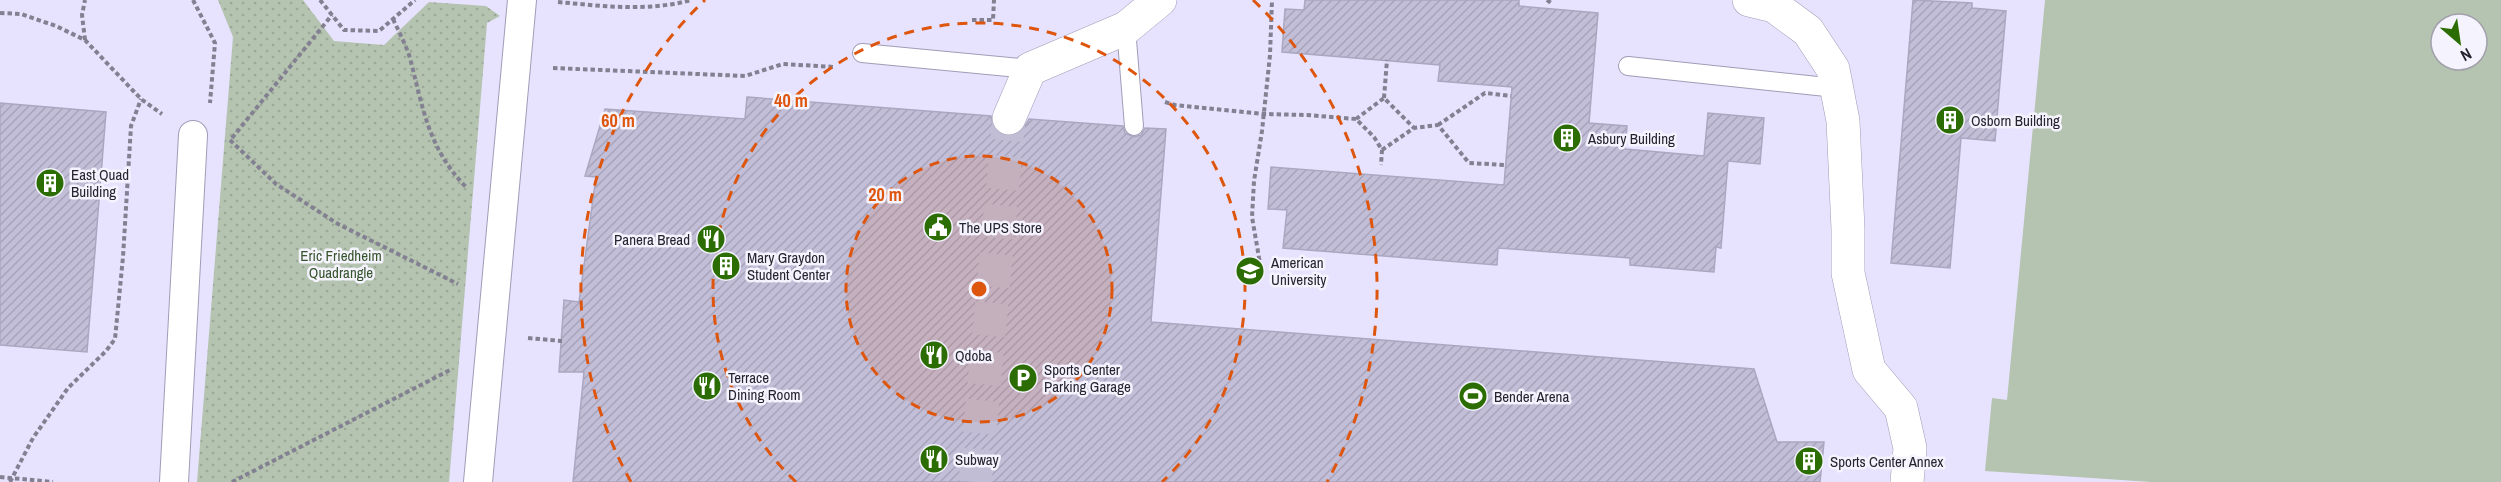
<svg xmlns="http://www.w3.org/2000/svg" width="2501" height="482" viewBox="0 0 2501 482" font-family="'Archivo Narrow',sans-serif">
<defs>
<pattern id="park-dots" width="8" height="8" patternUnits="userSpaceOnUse" patternTransform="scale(1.5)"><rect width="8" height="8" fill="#b5c4b0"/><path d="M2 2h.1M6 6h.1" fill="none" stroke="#9ca898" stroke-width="1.8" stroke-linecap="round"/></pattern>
<pattern id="building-hatch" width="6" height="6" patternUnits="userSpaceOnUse" patternTransform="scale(1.5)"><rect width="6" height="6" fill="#c2bed8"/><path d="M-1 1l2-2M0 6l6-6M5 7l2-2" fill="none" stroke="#a7a3ba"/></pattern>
</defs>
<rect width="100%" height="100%" fill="#e7e3fe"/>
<polygon fill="url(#park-dots)" points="218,0 303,0 334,41 384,45 429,2 486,6 500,16 487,23 449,482 197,482 233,37"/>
<path fill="#b5c4b0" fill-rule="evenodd" d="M2045 0H2501V482H2151L1985 471 1992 398 2007 400ZM2441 24H2477V60H2441Z"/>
<g fill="url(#building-hatch)" stroke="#aaa7c0" stroke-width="1.5">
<polygon points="1305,0 1519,0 1519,6 1598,13 1589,123 1627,126 1625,149 1704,156 1708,113 1764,118 1760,164 1728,161 1721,248 1716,247 1714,272 1630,265 1630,258 1498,248 1497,265 1283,248 1287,210 1268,209 1271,167 1504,185 1512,87 1438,81 1440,65 1282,52 1285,9 1304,10"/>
<polygon points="1913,0 1972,3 1972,8 2006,11 1995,141 1961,138 1950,268 1891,263"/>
<polygon points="747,97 991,116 994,130 1001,135 1011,137 1021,133 1029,119 1123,126 1125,133 1134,137 1141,135 1145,128 1166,129 1151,322 1754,369 1777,442 1824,442 1820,482 573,482 584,372 559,372 564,300 579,302 596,177 585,176 605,109 745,119"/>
<polygon points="0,103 106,112 87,352 0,345"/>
</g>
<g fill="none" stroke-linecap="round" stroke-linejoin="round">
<polyline stroke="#c0bdd4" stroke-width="33" stroke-dasharray="33 16" stroke-linecap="butt" points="975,482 1009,118"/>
<g stroke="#a09cb6" stroke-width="20">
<g id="service">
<polyline points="1126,28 1134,126"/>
<polyline points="862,53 1030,69"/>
<polyline points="1628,66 1836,88"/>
</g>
</g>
<g stroke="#a09cb6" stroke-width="30">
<g id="pedestrian">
<polyline points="174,482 193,135"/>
<polyline points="478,482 522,0"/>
</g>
</g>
<g stroke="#a09cb6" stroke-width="34">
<g id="minor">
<polyline points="1749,0 1774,6 1808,31 1833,69 1843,121 1848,229 1848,273 1869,370 1901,408 1910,448 1907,482"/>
<polyline points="1009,118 1030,69 1126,28 1160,0"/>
</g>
</g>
<g stroke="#838092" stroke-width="4" stroke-dasharray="4.5 3" stroke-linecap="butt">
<polyline points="193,0 215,43 210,103"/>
<polyline points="320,0 344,30 379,31 415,0"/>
<polyline points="1547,0 1551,3"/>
<path d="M558 2C602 6 648 12 691 0"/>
<polyline points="0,13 21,14 56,26 85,40 141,99 162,114"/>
<path d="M393 19C399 32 406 45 410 58 423 108 428 148 466 187"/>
<polyline points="972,20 993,20 994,0"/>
<polyline points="85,40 82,15 85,0"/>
<polyline points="553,68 745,76 783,64 835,67"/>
<polyline points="1384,98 1387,60"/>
<polyline points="1165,102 1175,105 1264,114 1307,115 1356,119 1374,137 1382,150 1381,165"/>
<polyline points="1356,119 1384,98 1414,128"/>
<polyline points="1438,125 1485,93 1511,96"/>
<polyline points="232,138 332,15"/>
<polyline points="230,140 276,184 338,224 458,284"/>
<polyline points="1382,150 1414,128 1438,125 1469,163 1505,165"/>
<polyline points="1262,275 1252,217 1254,181 1262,131 1270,55 1272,0"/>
<polyline points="528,338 562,341"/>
<polyline points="0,477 53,482"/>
<polyline points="10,482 33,438 68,388 106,351 115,339 123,257 131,126 141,99"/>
<polyline points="232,482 450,370"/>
</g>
<use href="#service" stroke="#fff" stroke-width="18"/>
<use href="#pedestrian" stroke="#fff" stroke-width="28"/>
<use href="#minor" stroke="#fff" stroke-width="33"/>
</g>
<circle cx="979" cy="289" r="133" fill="#de560e" fill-opacity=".12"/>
<g fill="none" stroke="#de560e" stroke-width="3" stroke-dasharray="10 8">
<circle cx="979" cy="289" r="133"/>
<path d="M796 482A266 266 0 1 1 1162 482"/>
<path d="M631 482A398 398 0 0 1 705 0M1253 0A398 398 0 0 1 1327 482"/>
</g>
<defs>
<g id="building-disc" transform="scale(1.5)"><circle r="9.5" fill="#2b6d02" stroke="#f4f3fe"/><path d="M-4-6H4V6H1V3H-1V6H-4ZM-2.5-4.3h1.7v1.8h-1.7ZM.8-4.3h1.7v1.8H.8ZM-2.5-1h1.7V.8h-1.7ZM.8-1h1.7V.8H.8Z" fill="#fff"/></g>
<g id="civic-disc" transform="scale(1.5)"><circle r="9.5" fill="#2b6d02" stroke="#f4f3fe"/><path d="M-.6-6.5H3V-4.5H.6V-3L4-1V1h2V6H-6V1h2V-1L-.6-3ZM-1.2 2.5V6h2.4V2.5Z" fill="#fff"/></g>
<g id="restaurant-disc" transform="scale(1.5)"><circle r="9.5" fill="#2b6d02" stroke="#f4f3fe"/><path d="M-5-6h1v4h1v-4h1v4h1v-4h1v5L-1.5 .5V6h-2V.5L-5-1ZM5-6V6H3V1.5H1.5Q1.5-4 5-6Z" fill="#fff"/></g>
<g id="university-disc" transform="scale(1.5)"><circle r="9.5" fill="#2b6d02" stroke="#f4f3fe"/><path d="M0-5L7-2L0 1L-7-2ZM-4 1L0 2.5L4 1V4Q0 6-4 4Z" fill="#fff"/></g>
<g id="parking-disc" transform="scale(1.5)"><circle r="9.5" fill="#2b6d02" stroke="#f4f3fe"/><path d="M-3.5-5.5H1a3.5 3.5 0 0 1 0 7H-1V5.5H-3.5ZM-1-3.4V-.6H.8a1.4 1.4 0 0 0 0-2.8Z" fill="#fff"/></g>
<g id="stadium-disc" transform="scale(1.5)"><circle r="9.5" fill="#2b6d02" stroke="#f4f3fe"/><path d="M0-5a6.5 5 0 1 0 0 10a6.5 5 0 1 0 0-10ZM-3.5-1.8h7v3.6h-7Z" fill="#fff"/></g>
</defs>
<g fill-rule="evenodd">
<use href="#building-disc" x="1950" y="120"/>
<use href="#building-disc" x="1567" y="138"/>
<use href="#building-disc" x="50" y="183"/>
<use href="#civic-disc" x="938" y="227"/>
<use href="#restaurant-disc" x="711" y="239"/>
<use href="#building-disc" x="726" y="266"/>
<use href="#university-disc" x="1250" y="271"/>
<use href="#restaurant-disc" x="934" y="355"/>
<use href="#parking-disc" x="1023" y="378"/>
<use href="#restaurant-disc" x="707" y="386"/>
<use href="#stadium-disc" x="1473" y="396"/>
<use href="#restaurant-disc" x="934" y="459"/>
<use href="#building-disc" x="1809" y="461"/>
</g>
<g text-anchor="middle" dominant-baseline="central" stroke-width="5" stroke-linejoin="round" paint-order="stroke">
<g font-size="15" fill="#26242e" stroke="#f4f3fe" text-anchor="start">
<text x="1971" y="120">Osborn Building</text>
<text x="1588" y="138">Asbury Building</text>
<text x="71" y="174">East Quad<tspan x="71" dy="17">Building</tspan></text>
<text x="959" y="227">The UPS Store</text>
<text x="690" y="239" text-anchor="end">Panera Bread</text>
<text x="747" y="257">Mary Graydon<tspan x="747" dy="17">Student Center</tspan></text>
<text x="1271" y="262">American<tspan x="1271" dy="17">University</tspan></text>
<text x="955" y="355">Qdoba</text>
<text x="1044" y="369">Sports Center<tspan x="1044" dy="17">Parking Garage</tspan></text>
<text x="728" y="377">Terrace<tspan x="728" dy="17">Dining Room</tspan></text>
<text x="1494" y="396">Bender Arena</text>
<text x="955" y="459">Subway</text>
<text x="1830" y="461">Sports Center Annex</text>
</g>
<g font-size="15" fill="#36542b" stroke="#f4f3fe">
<text x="341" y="255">Eric Friedheim<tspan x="341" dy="17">Quadrangle</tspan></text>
</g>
</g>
<circle cx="979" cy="289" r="9" fill="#de560e" stroke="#f4f3fe" stroke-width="3"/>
<g font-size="18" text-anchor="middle" font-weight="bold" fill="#de560e" stroke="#f4f3fe" stroke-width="5" stroke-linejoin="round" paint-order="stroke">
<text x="791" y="107">40 m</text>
<text x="618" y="127">60 m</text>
<text x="885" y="201">20 m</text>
</g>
<g transform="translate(2459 42) rotate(151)"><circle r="28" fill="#f4f3fe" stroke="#a2a0ab" stroke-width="1.5"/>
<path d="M0-4.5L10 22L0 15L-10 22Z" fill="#2b6d02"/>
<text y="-9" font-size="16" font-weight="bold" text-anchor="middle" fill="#26242e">N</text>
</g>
</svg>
